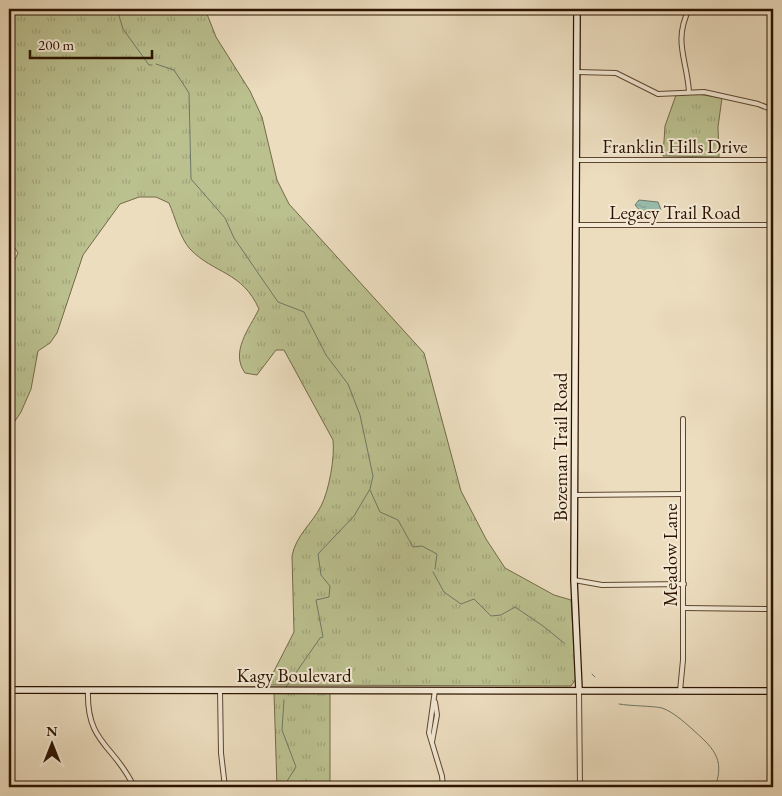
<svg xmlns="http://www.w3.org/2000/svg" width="782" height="796" viewBox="0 0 782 796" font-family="'EB Garamond',serif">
<defs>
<pattern id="park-tufts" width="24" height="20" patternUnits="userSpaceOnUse" patternTransform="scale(1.25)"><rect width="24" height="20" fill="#bbc08f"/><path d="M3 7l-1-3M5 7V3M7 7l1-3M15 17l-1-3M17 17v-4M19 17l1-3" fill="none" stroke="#a1a47a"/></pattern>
<pattern id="water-ripples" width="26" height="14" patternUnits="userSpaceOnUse" patternTransform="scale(1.25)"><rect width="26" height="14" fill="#99bdad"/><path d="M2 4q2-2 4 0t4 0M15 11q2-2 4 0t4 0" fill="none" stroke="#84a293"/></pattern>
</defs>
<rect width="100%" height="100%" fill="#ecddbf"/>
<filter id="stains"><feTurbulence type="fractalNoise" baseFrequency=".004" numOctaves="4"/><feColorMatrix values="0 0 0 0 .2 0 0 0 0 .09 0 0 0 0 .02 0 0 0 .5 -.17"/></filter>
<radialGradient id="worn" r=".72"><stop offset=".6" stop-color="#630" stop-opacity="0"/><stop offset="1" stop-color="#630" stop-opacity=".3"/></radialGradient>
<g fill="url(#park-tufts)" stroke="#746a48">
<path d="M9 9H205L216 37 250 91 262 117 277 180 289 204 424 353 461 491 486 539 505 568 554 595 571 600 576 679 571 686 270 685V679L294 632 292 556C296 535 312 524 321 506 329 491 335 457 333 440L284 350H276L257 375 245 373C230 352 249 329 259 309 242 271 214 274 190 249 180 238 175 217 169 203L156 197H139L120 204 83 255 57 333 50 343 38 351 31 389 21 412 9 430V272L18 253 9 239Z"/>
<polygon points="698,94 722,98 718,127 719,157 663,156 665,126 676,95"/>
<polygon points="330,692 330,787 277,787 274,693"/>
</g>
<polygon fill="url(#water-ripples)" stroke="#6e7968" points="639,200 658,202 661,210 658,214 643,214 635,205"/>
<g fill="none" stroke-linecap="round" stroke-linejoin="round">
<g stroke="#6e7968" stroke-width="1">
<polyline points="117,9 123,29 149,65 152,65"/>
<polyline points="156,64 174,70 189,93 191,179 225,218 234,238 278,302 304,312 326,355 348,384 360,415 373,476 370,489 354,516 318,554 321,575 330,586 329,597 316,600 323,637 320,638 286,687"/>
<polyline points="370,490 380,512 398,520 413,547 422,546 437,554 435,569"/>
<polyline points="433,572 444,592 461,604 474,599 491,616 501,615 515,607 543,626 564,643"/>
<polyline points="592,674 595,677"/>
<polyline points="284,700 282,730 296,767 284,786 285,787"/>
<path d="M619 704C630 706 654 706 662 708 673 712 683 721 691 728 712 747 726 758 715 787"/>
</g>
<g stroke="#5d4630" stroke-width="6">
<g id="street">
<path d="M689 9C673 42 687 59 689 92"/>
<polyline points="577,72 616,73 658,94 704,92 758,104 773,110"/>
<polyline points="576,160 773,160"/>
<polyline points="576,225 773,225"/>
<polyline points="575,495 683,494"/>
<polyline points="574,580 602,585 684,584"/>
<polyline points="684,608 773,609"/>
<path d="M88 690C86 744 115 745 134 787"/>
<polyline points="220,690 221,753 225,787"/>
<polyline points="435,690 429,733 442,776 443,787"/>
<polyline points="579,690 580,787"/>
<polyline points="680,691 683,660 683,419"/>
<polyline points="432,742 437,715 435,702"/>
</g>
</g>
<g stroke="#2d1401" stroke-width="8">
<g id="secondary">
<polyline points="577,9 574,580 579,690"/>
<polyline points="9,690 773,691"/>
</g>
</g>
<use href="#street" stroke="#f3e9d5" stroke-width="4"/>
<use href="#secondary" stroke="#f3e9d5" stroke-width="5.5"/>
</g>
<g text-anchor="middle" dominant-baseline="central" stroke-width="4" stroke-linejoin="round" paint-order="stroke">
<g font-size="19" fill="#2d1401" stroke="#f3e9d5">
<text x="675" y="146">Franklin Hills Drive</text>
<text x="675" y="212">Legacy Trail Road</text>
<text transform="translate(560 447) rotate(-90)">Bozeman Trail Road</text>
<text transform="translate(670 555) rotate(-90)">Meadow Lane</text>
<text x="294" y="675">Kagy Boulevard</text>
</g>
</g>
<rect width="782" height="796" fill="none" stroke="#ecddbf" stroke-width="30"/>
<rect x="10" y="10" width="762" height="776" fill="none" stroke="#2d1401" stroke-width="2.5"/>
<rect x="15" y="15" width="752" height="766" fill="none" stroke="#2d1401"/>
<g transform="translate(52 744)" stroke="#f3e9d5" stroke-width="4" paint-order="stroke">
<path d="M0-4L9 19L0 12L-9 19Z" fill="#2d1401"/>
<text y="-8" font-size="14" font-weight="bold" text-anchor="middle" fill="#2d1401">N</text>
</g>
<path d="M30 50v8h122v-8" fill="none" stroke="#2d1401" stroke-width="2.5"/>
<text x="38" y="50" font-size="15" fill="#2d1401" stroke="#f3e9d5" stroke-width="4" paint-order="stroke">200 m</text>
<rect width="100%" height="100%" filter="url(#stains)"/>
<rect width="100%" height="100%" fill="url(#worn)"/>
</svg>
